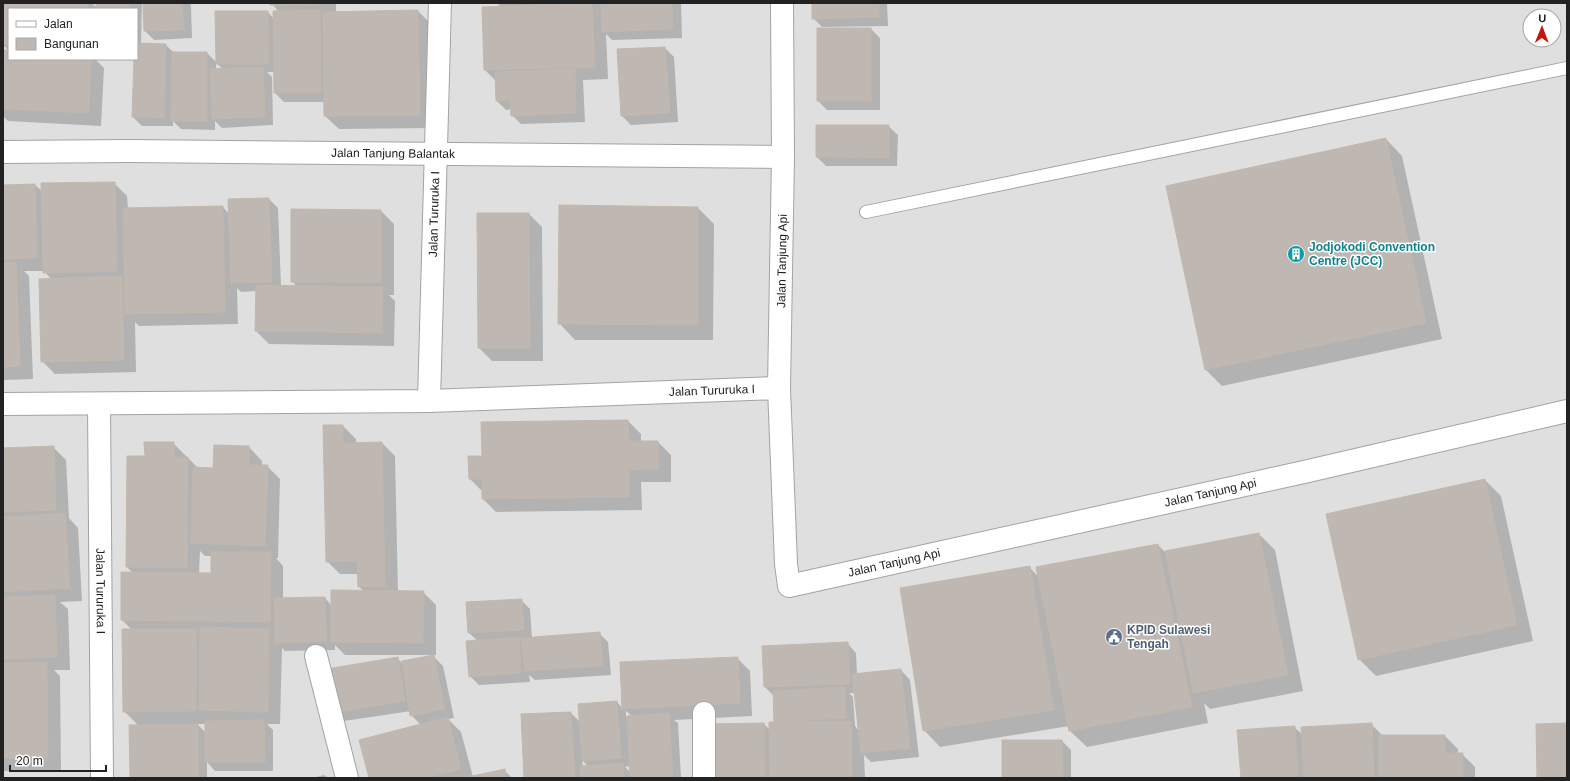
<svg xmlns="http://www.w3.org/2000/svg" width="1570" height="781" viewBox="0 0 1570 781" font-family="Helvetica,sans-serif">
<rect width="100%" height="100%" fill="#f1efe9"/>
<path fill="#dfdfdf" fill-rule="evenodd" d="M3 3H1567V778H3ZM9 9H137V59H9ZM1530 16H1554V40H1530Z"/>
<g fill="#0003" fill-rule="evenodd">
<path d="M3 3H92L97 8V3H142L141 44 166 45 174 53H207L217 63 268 12 274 19 279 12 271 3H336V13L418 11 431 24 432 128 339 129 325 116V102H284L275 93V72H267L272 77 273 125 222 128 215 121V130L181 129 173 121V126H142L133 117 135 59H137V9H9V59H95L104 68 101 126 8 121 3 116V51H9L3 45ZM216 63 223 69 216 70Z"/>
<polygon points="144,3 189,3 191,5 192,38 154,40 145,31"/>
<polygon points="497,3 681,3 682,38 612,40 606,34 608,79 583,80 585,122 521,124 512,115 512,109 506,110 497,101 496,81 485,70 501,7"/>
<polygon points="813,3 887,3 888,26 822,27 813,18"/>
<polygon points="871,29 880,38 880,110 827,110 818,101"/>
<polygon points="665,48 674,57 678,122 631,125 622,116 618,50"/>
<polygon points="888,126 898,135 897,166 826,166 817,157"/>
<polygon points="1386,139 1402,156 1442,339 1222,386 1206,370"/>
<polygon points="114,183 127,196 128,209 223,207 229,214 269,199 278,208 281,286 297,287 292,281 381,211 394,224 394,295 389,295 395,301 394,346 269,344 256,331 257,291 241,292 237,288 238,324 139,326 135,322 136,372 55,374 42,361 51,279 44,271 24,271 29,276 33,379 3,380 3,186 35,185 43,192"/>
<polygon points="698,208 714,224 713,340 575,340 559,323"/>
<polygon points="529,214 542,227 543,361 492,361 479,348"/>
<polygon points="628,421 641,434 641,442 658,442 671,455 671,482 641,482 642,510 496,512 483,499 483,492 470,479 483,457 482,423"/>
<path d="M343 426 356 439V444L382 443 395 456 398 592H423L436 605V655H345L335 645V650L285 651 282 648 280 724H267L273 730V771H215L207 762V778H131L138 725 124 711 132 630 122 620 133 573 127 567 146 457 173 443 198 468 214 469 249 447 262 461V466H267L280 479 278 558H276L283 566V599L325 598 332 606 364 592 359 586V574H340L327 561ZM200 551 205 556H212V574H199ZM197 724H206V733Z"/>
<polygon points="53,447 66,460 69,518 78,528 82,601 60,602 68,609 70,670 54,670 60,676 61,770 3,771 3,449"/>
<polygon points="1485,480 1501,496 1533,641 1376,676 1359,659"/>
<polygon points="1259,534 1275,550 1303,691 1210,709 1204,703 1208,723 1087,747 1070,731 1069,726 940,747 924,730 1030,568 1039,577 1158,545 1165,552"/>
<polygon points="521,600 530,609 532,638 599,633 608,642 611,675 535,680 529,675 530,682 479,685 470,676 478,641 469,633"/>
<path d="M847 643 856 653 857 675 901 670 910 680 919 757 871 762 864 755 865 778H710L709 725 764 724 770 730 777 723 775 722 774 696 765 687ZM849 693H855L859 731 855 726 853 697Z"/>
<polygon points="434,657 443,666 454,718 448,719 461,732 473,777 504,770 512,778 370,778 421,725 411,715 411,711 344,721 335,712 398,659 404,665"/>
<path d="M737 658 750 671 752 716 674 720 678 723 681 778H525L522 715 571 713 580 722 617 702 623 709ZM626 711 632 716 626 717ZM582 760 589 767H583ZM630 766 631 773 625 767Z"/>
<polygon points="1371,724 1383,736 1445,736 1458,749 1458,754 1462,754 1475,767 1475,778 1242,778 1294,727 1303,735"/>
<polygon points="1062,741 1071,750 1071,778 1003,778"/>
<polygon points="324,775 328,778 312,778"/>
</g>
<g fill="#bfb8b2" stroke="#c2b7ac">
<polygon points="3,3 87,3 87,9 9,9 9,44 3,44"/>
<rect x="96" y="3" width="33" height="6"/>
<polygon points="143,3 182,3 184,30 144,31"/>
<polygon points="270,3 324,3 324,4 270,5"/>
<polygon points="592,3 595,67 484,70 482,7"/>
<polygon points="601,3 672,3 673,29 602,32"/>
<polygon points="812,3 879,3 879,17 812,19"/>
<polygon points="320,10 321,93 274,93 273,11"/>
<polygon points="418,10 420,115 324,116 323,12"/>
<polygon points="215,11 268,11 269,64 216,64"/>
<rect x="817" y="28" width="54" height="73"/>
<polygon points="137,43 166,44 164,118 132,117 134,59 137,59"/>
<polygon points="665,47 670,113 621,116 617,49"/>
<polygon points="3,50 9,50 9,59 91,59 89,113 3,109"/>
<polygon points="172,52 207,52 207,121 171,121"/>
<polygon points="263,67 265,117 212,119 210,69"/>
<polygon points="575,69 576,113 511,116 510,100 496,101 495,72"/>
<polygon points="816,125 889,125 889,158 816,157"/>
<polygon points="1386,138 1426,323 1205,370 1166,186"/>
<polygon points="115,182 117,271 43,273 41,183"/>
<polygon points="35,184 37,258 3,259 3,185"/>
<polygon points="269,198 272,282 231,283 228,199"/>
<polygon points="559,205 698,207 698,325 558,324"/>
<polygon points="223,206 225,312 125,314 123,208"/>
<polygon points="291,209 381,210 381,282 291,282"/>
<polygon points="477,213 529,213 530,348 478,348"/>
<polygon points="16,262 20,366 3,367 3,263"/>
<polygon points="122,276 124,360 41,362 39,279"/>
<polygon points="256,285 383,287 382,333 255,331"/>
<polygon points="628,420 629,441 658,441 659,469 629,470 629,497 482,499 482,479 469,479 468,456 482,456 481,422"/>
<polygon points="323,425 343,425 343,443 382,442 385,586 358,587 357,561 326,562"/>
<polygon points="144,442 174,442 174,457 188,457 187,568 126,567 127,456 145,456"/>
<polygon points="214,445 249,446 249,465 268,465 265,546 191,543 193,467 213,468"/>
<polygon points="54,446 56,510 3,512 3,448"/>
<polygon points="1485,479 1517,625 1358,660 1326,514"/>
<polygon points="65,513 70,588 3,592 3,517"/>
<polygon points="1259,533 1288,675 1193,693 1165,551"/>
<polygon points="1158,544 1192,707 1069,731 1036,567"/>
<polygon points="1157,547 1190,707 1069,731 1037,570"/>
<polygon points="211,552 271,552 270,622 121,620 121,572 211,573"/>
<polygon points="1030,566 1054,710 923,731 900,588"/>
<polygon points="331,590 424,591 423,643 331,642"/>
<polygon points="55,595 57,657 3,659 3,597"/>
<polygon points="325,597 327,641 275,643 274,598"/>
<polygon points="522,599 524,630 468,633 466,602"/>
<polygon points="200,627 269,629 268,712 199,710"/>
<polygon points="122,629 196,629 196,711 123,712"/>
<polygon points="600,632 603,666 525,671 521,638"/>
<polygon points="519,637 521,673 469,677 466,641"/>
<polygon points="848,642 850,684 764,687 762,646"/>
<polygon points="434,655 445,709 410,716 402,661"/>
<polygon points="398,657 405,701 334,713 327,669"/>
<polygon points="738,657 740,703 622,709 620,662"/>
<polygon points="47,662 48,758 3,758 3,663"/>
<polygon points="901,669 910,748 861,753 852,674"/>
<polygon points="845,687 846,718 774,722 773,691"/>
<polygon points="617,701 621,758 582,761 578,704"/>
<polygon points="571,712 575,778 524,778 521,714"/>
<polygon points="669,713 673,778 630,778 627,716"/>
<polygon points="448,717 461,769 425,778 369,778 359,740"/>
<polygon points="264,720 265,762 205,762 205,721"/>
<polygon points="851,721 852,778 770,778 769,722"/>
<polygon points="764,723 765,778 709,778 708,724"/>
<polygon points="1372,723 1374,778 1304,778 1301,727"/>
<polygon points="1567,723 1567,778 1537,778 1536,724"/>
<polygon points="198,724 198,778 130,778 129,725"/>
<polygon points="1295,726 1298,778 1241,778 1237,730"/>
<polygon points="1379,735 1445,735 1445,753 1463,753 1463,778 1379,778"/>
<polygon points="1002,740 1062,740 1063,778 1002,778"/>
<polygon points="623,763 624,778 581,778 580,766"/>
<polygon points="505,769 506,778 463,778"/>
</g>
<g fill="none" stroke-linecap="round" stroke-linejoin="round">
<g stroke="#a3a3a3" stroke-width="14">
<polyline id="lane" points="866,212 1567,68"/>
</g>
<g stroke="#a3a3a3" stroke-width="24">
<g id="street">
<path id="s1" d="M782 3 783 157 779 388 786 564 789 586 1304 472 1567 411"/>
<path id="s2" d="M3 152 129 151 783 157"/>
<path id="s3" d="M429 401 779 388"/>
<path id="s4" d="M3 404 429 401 440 3"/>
<path id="s5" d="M99 404 102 778"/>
<polyline points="316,656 347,778"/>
<polyline points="704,778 704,713"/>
</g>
</g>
<use href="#lane" stroke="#fff" stroke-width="12"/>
<use href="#street" stroke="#fff" stroke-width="22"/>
</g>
<defs>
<g id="building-disc" transform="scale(0.9)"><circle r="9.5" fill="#0f9aa8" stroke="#fff"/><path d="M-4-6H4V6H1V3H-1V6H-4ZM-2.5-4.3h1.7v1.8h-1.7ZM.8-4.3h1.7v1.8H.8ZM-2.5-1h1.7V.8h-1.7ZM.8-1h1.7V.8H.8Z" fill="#fff"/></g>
<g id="civic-disc" transform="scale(0.9)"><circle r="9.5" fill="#5c6f8a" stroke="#fff"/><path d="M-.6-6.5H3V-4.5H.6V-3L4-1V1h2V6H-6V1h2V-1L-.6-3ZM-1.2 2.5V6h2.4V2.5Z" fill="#fff"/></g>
</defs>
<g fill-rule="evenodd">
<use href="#building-disc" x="1296" y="254"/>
<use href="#civic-disc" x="1114" y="637"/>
</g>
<g text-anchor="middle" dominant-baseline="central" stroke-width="3" stroke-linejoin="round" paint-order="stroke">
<g font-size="12" fill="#222" stroke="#fff">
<text stroke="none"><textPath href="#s2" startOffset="390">Jalan Tanjung Balantak</textPath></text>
<text stroke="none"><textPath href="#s4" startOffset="613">Jalan Tururuka I</textPath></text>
<text transform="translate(782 261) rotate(-89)">Jalan Tanjung Api</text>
<text stroke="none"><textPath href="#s3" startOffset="283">Jalan Tururuka I</textPath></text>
<text stroke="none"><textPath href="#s1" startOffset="1015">Jalan Tanjung Api</textPath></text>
<text stroke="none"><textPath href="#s1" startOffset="691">Jalan Tanjung Api</textPath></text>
<text stroke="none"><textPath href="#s5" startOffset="187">Jalan Tururuka I</textPath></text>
</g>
<g font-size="12" font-weight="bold" fill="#0d838f" stroke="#fff" text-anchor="start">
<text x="1309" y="247">Jodjokodi Convention<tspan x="1309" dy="14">Centre (JCC)</tspan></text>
</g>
<g font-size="12" font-weight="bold" fill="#4e5e75" stroke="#fff" text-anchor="start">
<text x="1127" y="630">KPID Sulawesi<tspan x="1127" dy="14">Tengah</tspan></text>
</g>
</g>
<rect width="1570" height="781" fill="none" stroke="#222222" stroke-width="8"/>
<rect x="8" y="8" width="130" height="52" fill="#ffffff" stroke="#a7a7a7"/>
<rect x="16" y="21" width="20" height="6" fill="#ffffff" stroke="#a7a7a7"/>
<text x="44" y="28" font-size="12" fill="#222222">Jalan</text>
<rect x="16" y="38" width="20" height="12" fill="#bfb8b2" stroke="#a7a7a7"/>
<text x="44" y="48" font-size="12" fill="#222222">Bangunan</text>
<g transform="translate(1542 28) rotate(1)"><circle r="19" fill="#ffffff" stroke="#a7a7a7"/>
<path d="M0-3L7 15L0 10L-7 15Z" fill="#c6150d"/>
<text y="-6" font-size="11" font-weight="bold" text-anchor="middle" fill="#222222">U</text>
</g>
<path d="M10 765v6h96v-6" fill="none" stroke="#222222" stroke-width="2"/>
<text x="16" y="765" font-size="12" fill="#222222" stroke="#ffffff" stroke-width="3" paint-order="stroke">20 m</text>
</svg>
